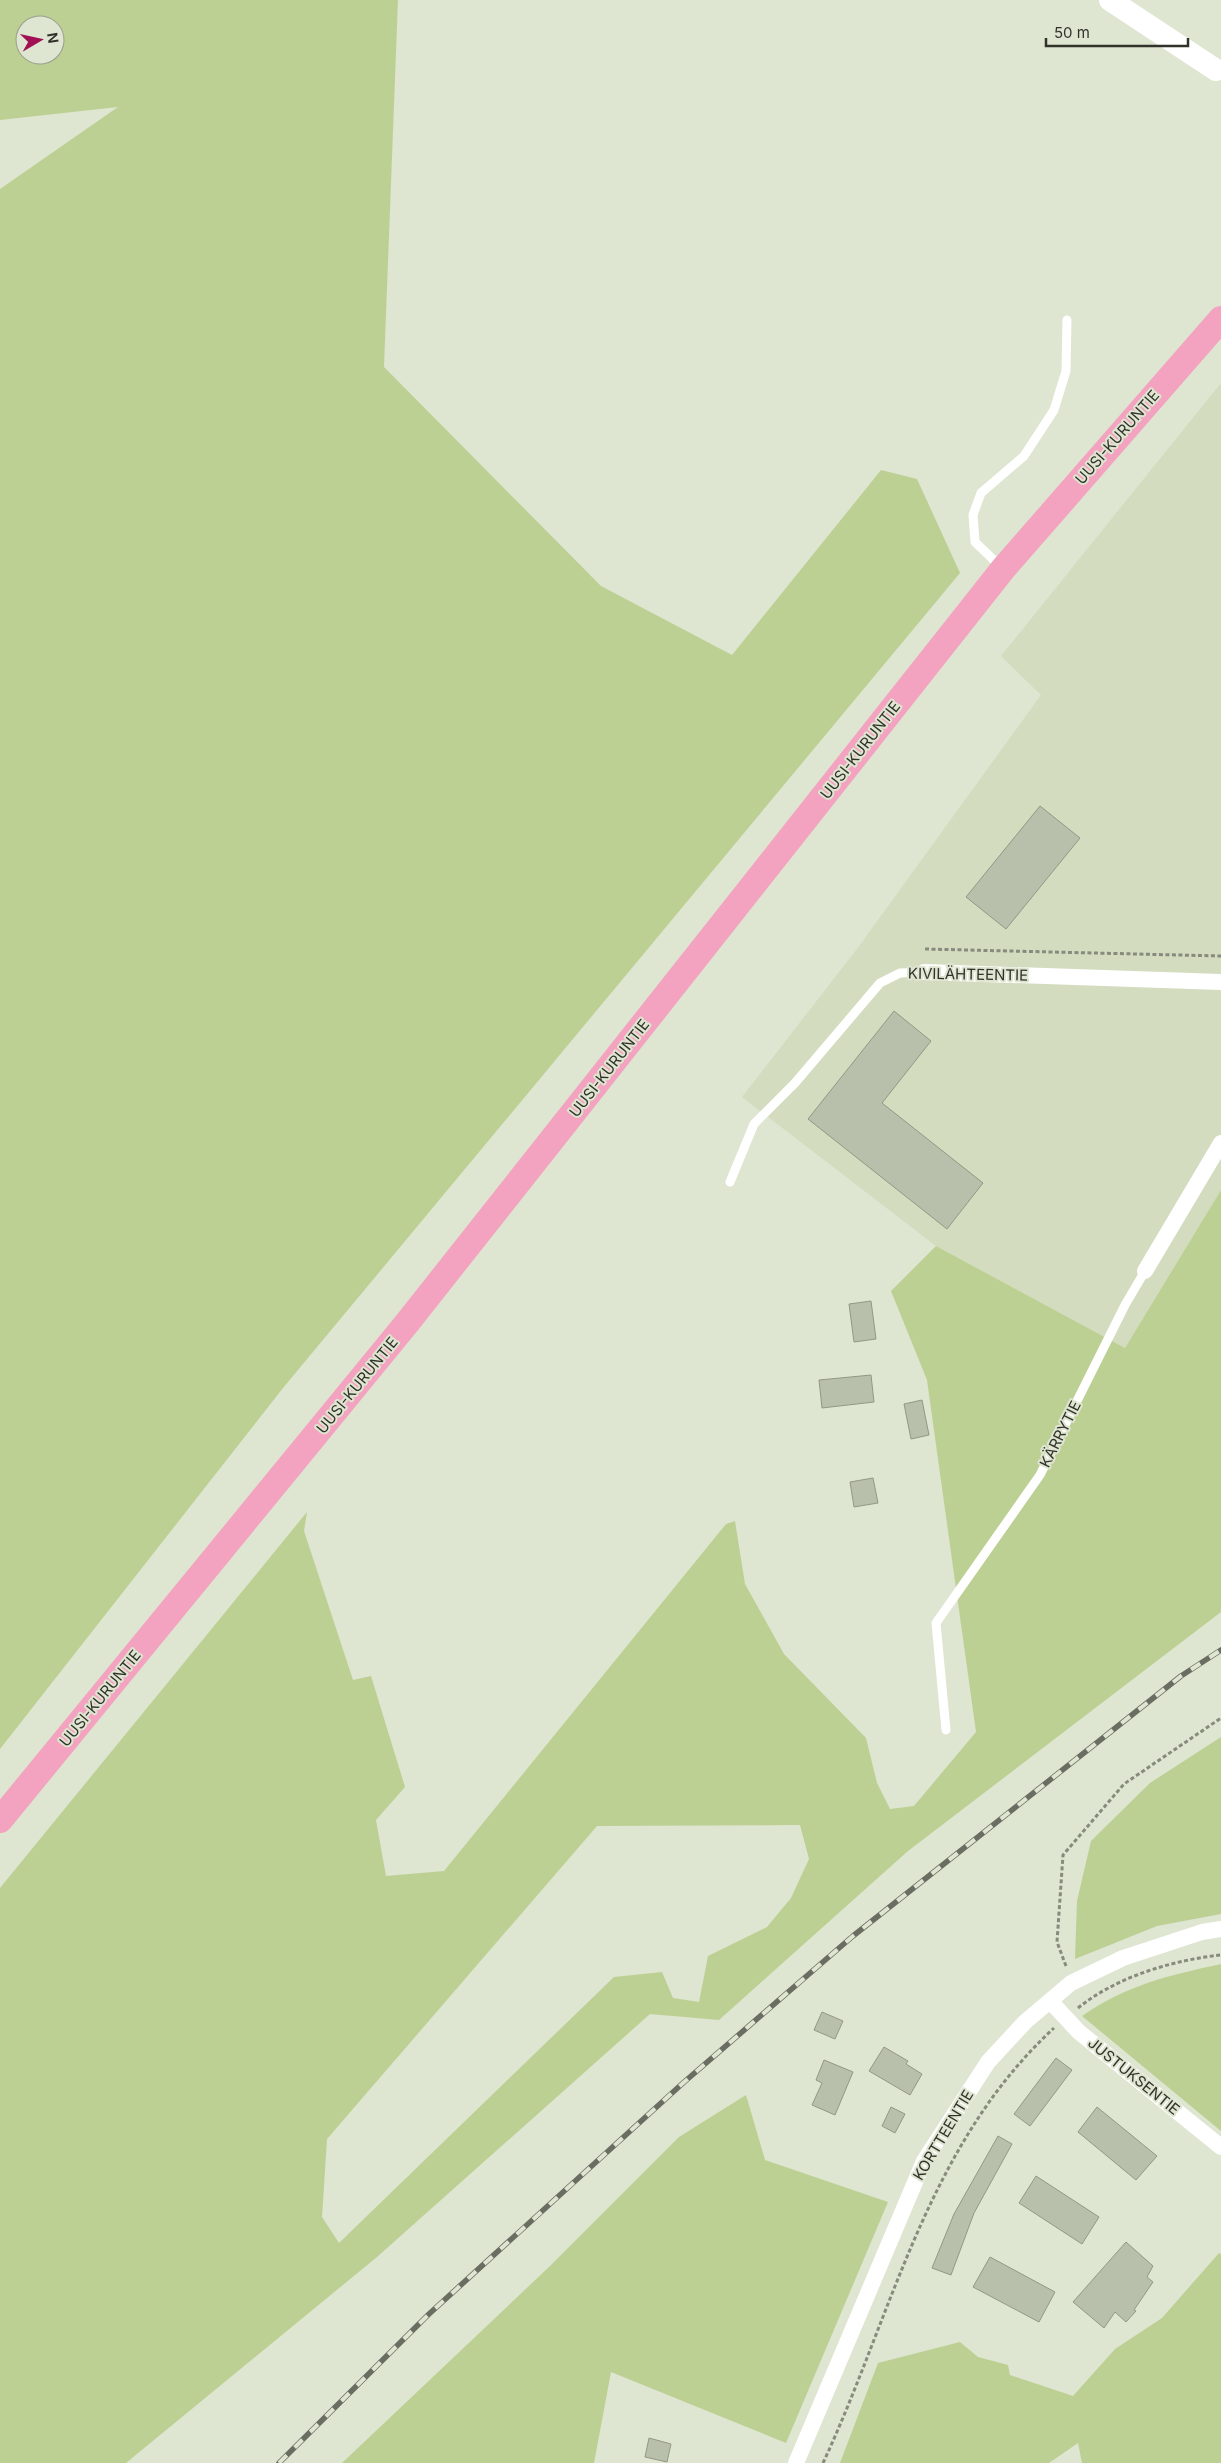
<svg xmlns="http://www.w3.org/2000/svg" width="1221" height="2463" viewBox="0 0 1221 2463" font-family="Inter,sans-serif">
<rect width="100%" height="100%" fill="#dee5d0"/>
<polygon fill="#d3dcbf" points="1221,383 1221,1190 1125,1348 936,1246 742,1097 857,949 1041,695 1001,656"/>
<g fill="#bdd093" fill-rule="evenodd">
<path d="M0 0H398L384 367 601 586 732 655 881 470 917 479 960 573 283 1388 0 1749V189L118 107 0 120ZM25 25H55V55H25Z"/>
<path d="M1221 1190V1612L908 1851 719 2020 650 2014 377 2257 126 2463H0V1888L307 1512 304 1531 353 1680 371 1676 405 1787 376 1820 386 1876 444 1871 726 1524 735 1521 745 1584 784 1654 866 1738 877 1783 890 1809 914 1806 976 1732 927 1380 891 1291 936 1246 1125 1348ZM800 1825 809 1859 791 1898 767 1927 708 1956 699 2002 673 1998 662 1972 614 1977 339 2243 322 2217 327 2139 597 1826Z"/>
<polygon points="1221,1737 1221,1914 1157,1926 1075,1959 1077,1901 1091,1841 1150,1783"/>
<path d="M1221 1964V2131L1082 2016C1129 1984 1167 1976 1221 1964Z"/>
<polygon points="746,2095 765,2160 888,2202 786,2443 611,2372 594,2463 342,2463 550,2266 679,2137"/>
<polygon points="1219,2253 1221,2254 1221,2463 1082,2463 1078,2443 1049,2463 840,2463 878,2363 960,2342 978,2357 1008,2365 1010,2375 1073,2396 1115,2349 1162,2318"/>
</g>
<g fill="#b8bfaa" stroke="#929884">
<polygon points="1040,806 1080,838 1006,929 966,897"/>
<polygon points="894,1011 931,1041 882,1103 983,1183 947,1229 808,1119"/>
<polygon points="871,1301 876,1339 854,1342 849,1304"/>
<polygon points="871,1375 874,1402 822,1408 819,1380"/>
<polygon points="922,1400 929,1435 911,1439 904,1404"/>
<polygon points="873,1478 878,1503 854,1507 850,1482"/>
<polygon points="822,2012 843,2021 835,2039 814,2030"/>
<polygon points="884,2047 908,2061 906,2064 922,2074 910,2095 869,2071"/>
<polygon points="1056,2058 1072,2070 1030,2126 1014,2114"/>
<polygon points="824,2060 853,2072 835,2115 812,2105 822,2083 816,2080"/>
<polygon points="891,2107 905,2114 895,2133 882,2126"/>
<polygon points="1097,2107 1157,2156 1136,2180 1078,2132"/>
<polygon points="998,2136 1012,2144 974,2213 951,2275 932,2268 954,2214"/>
<polygon points="1036,2176 1099,2217 1082,2244 1019,2203"/>
<polygon points="1126,2242 1153,2266 1147,2277 1153,2282 1134,2310 1136,2311 1126,2322 1115,2312 1104,2328 1073,2302"/>
<polygon points="990,2257 1055,2292 1039,2322 973,2287"/>
<polygon points="649,2438 671,2444 667,2462 645,2457"/>
</g>
<g fill="none" stroke-linecap="round" stroke-linejoin="round">
<g stroke="#868b7d" stroke-width="3" stroke-dasharray="4 2.5" stroke-linecap="butt">
<polyline points="925,949 1221,956"/>
<polyline points="1066,1966 1057,1942 1063,1855 1124,1784 1221,1718"/>
<path d="M1078 2008C1116 1977 1173 1960 1221 1955"/>
<path d="M823 2463C893 2313 927 2145 1054 2028"/>
</g>
<g stroke="#fff" stroke-width="9">
<polyline points="1001,567 975,542 973,515 981,493 1024,456 1054,410 1066,371 1067,320"/>
<polyline points="730,1182 754,1124 795,1083 880,983 900,973 924,972"/>
<polyline points="946,1730 936,1623 1040,1475 1125,1305 1145,1271"/>
</g>
<g stroke="#fff" stroke-width="16">
<polyline points="924,972 1221,982"/>
<polyline points="1145,1271 1221,1143"/>
<polyline points="1051,2002 1079,2032 1221,2147"/>
<polyline points="796,2463 924,2161 988,2062 1025,2022 1071,1983 1123,1958 1202,1932 1221,1929"/>
</g>
<polyline stroke="#fff" stroke-width="22" points="1110,0 1216,70"/>
<polyline stroke="#f3a3bf" stroke-width="26" points="0,1820 407,1323 1003,569 1221,319"/>
<g stroke="#6a6e62" stroke-width="5.5">
<polyline id="rail" points="279,2463 429,2314 683,2083 853,1936 1181,1676 1221,1650"/>
</g>
<use href="#rail" stroke="#dee5d0" stroke-width="4" stroke-dasharray="11" stroke-linecap="butt"/>
</g>
<g text-anchor="middle" dominant-baseline="central" stroke-width="4" stroke-linejoin="round" paint-order="stroke">
<g font-size="15" fill="#31332b" stroke="#dee5d0">
<text transform="translate(1117 437) rotate(-49)">UUSI-KURUNTIE</text>
<text transform="translate(860 750) rotate(-52)">UUSI-KURUNTIE</text>
<text transform="translate(968 974) rotate(1)">KIVILÄHTEENTIE</text>
<text transform="translate(609 1068) rotate(-52)">UUSI-KURUNTIE</text>
<text transform="translate(357 1385) rotate(-51)">UUSI-KURUNTIE</text>
<text transform="translate(1060 1434) rotate(-63)">KÄRRYTIE</text>
<text transform="translate(100 1698) rotate(-51)">UUSI-KURUNTIE</text>
<text transform="translate(1134 2076) rotate(39)">JUSTUKSENTIE</text>
<text transform="translate(943 2135) rotate(-59)">KORTTEENTIE</text>
</g>
</g>
<g transform="translate(40 40) rotate(81)"><circle r="24" fill="#dee5d0" stroke="#999e8e"/>
<path d="M0-4L9 19L0 12L-9 19Z" fill="#a10f54"/>
<text y="-8" font-size="14" font-weight="bold" text-anchor="middle" fill="#31332b">N</text>
</g>
<path d="M1046 38v8h142v-8" fill="none" stroke="#31332b" stroke-width="2.5"/>
<text x="1054" y="38" font-size="15" fill="#31332b" stroke="#dee5d0" stroke-width="4" paint-order="stroke">50 m</text>
</svg>
